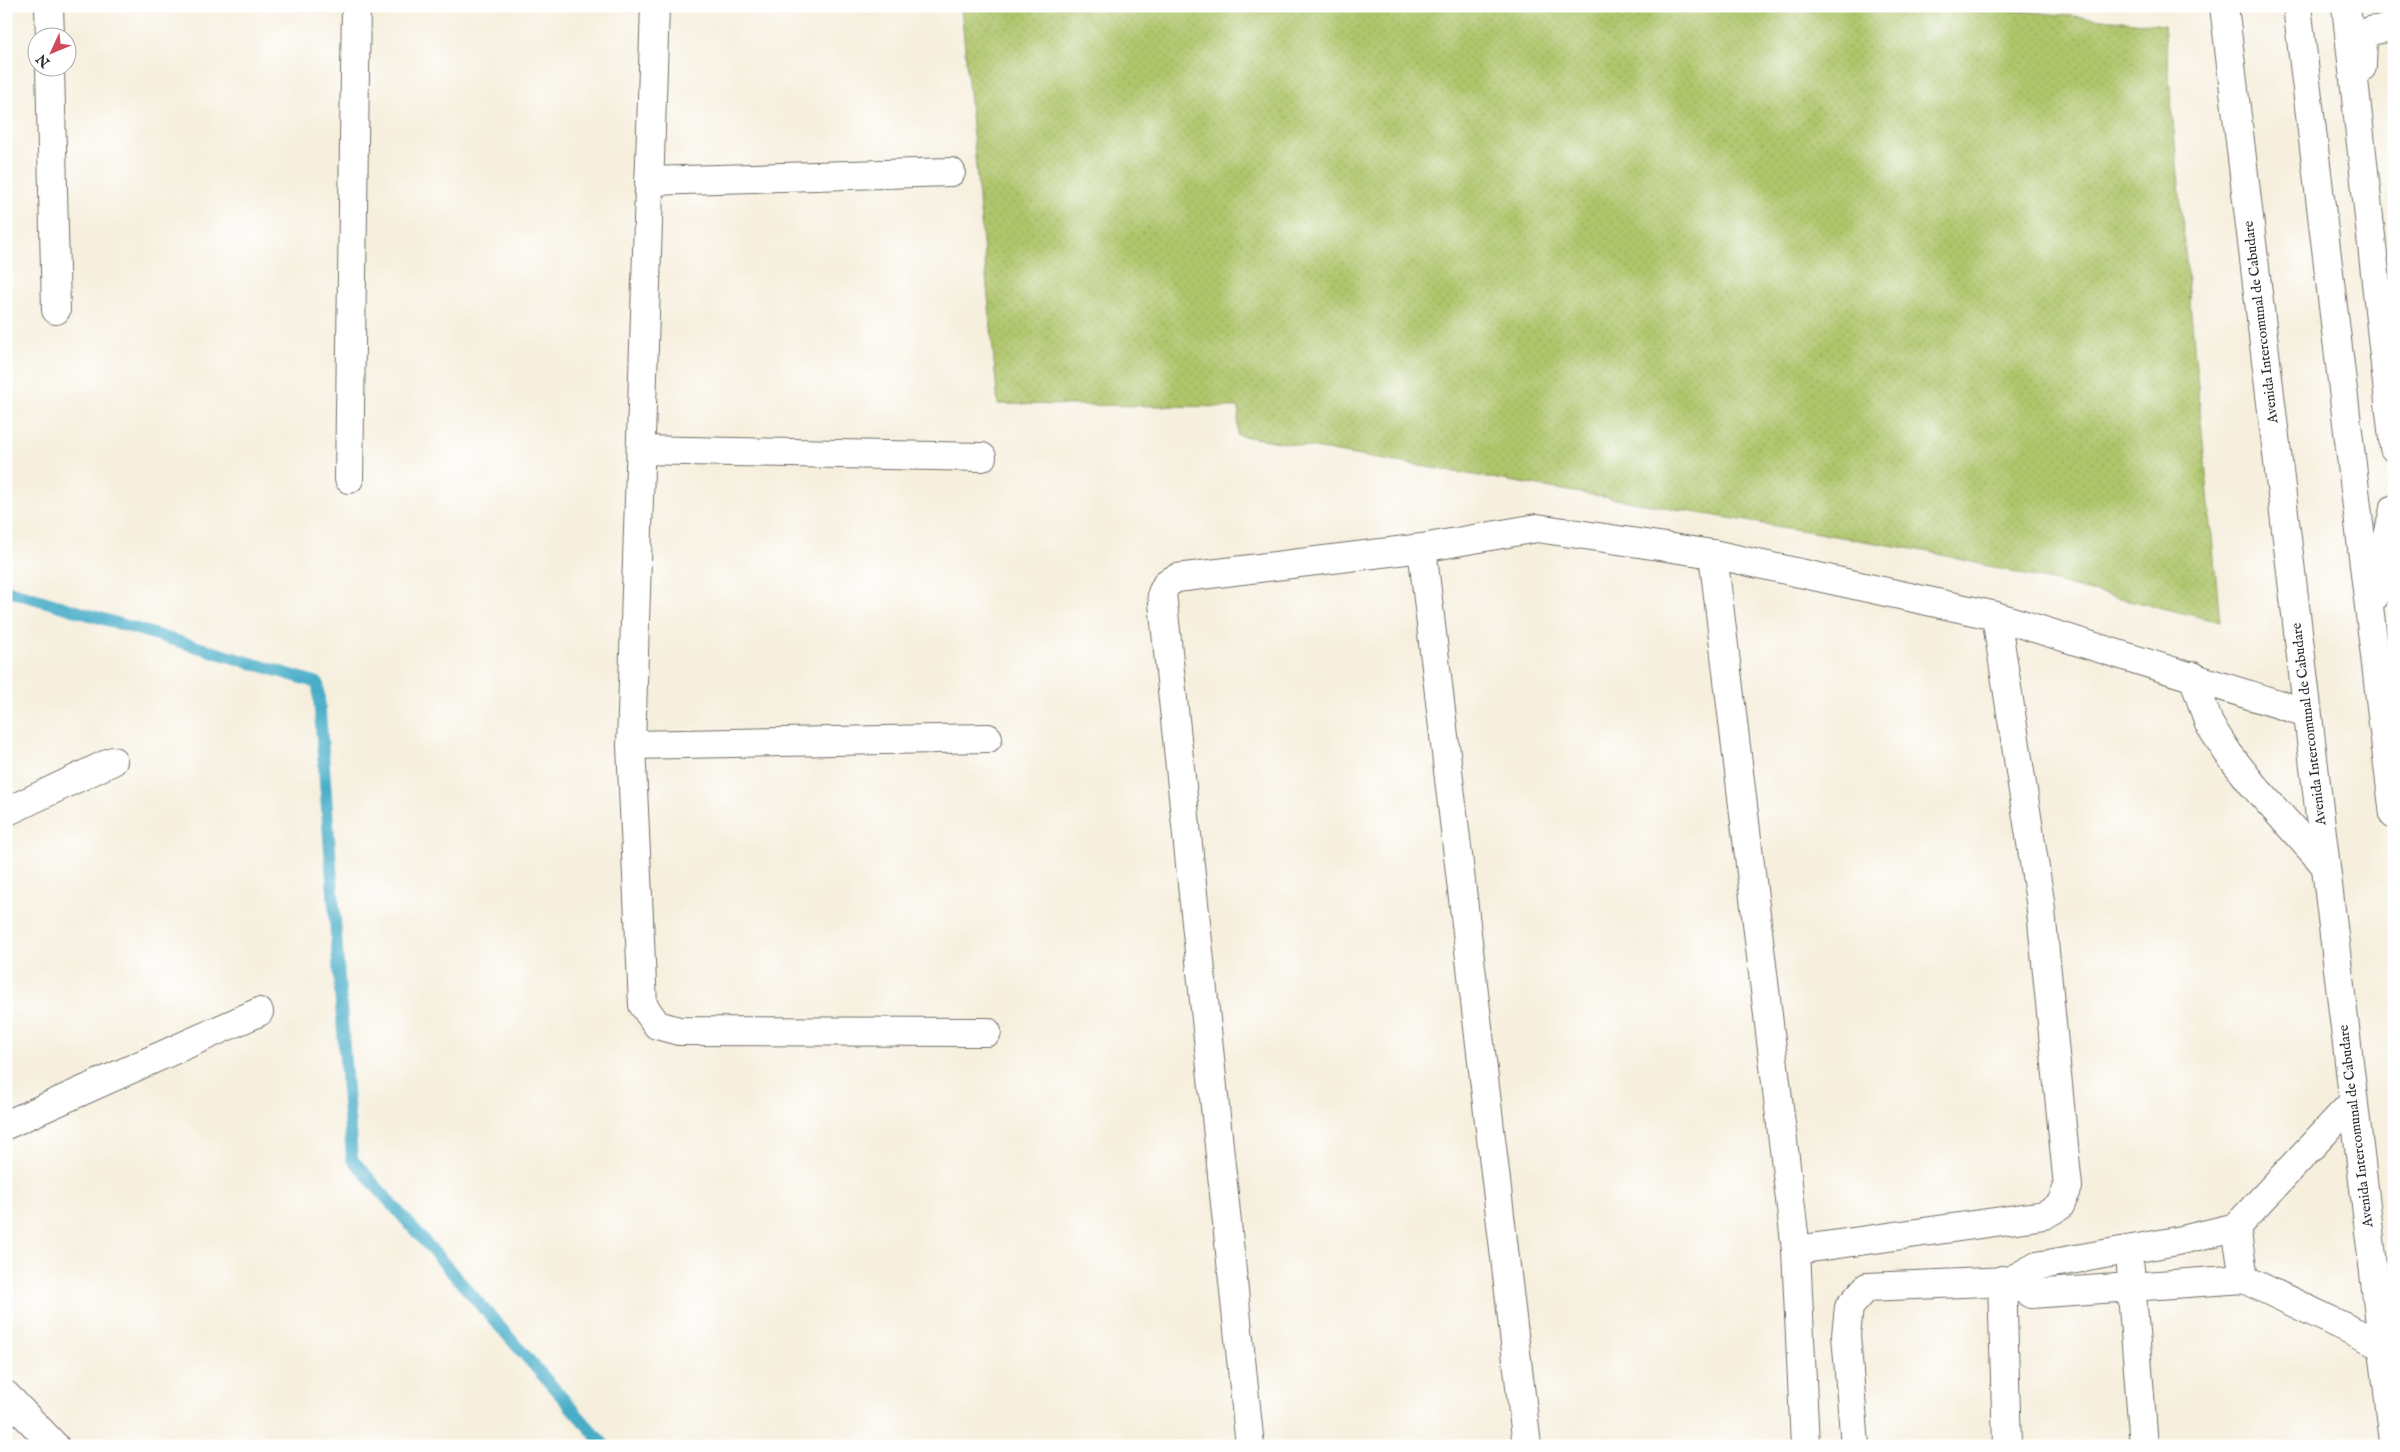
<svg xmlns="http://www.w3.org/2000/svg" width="2400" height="1452" viewBox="0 0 2400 1452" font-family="'IM FELL English',serif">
<defs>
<pattern id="grass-dots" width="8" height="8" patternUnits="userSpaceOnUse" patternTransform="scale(1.25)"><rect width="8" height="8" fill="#afc56a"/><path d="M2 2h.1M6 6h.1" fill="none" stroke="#97a95c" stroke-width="1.8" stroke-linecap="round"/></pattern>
</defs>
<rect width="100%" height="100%" fill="#fff"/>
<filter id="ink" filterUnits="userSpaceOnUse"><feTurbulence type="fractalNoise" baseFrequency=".02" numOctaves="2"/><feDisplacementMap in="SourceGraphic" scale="10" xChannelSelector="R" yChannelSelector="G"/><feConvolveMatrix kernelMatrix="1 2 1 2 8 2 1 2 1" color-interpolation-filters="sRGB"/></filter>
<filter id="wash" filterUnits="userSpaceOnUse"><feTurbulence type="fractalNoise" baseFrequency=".0096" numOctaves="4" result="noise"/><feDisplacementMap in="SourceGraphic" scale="20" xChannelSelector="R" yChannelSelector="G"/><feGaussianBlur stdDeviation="1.12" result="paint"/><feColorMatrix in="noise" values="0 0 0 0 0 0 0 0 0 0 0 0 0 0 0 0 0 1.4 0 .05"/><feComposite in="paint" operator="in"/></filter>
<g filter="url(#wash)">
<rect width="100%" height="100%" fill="#f6efdd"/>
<polygon fill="url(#grass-dots)" stroke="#6d784a" points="961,6 1969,6 2164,25 2220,622 1930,552 1237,435 1239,407 998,404"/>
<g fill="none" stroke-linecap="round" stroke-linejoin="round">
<polyline stroke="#49adc8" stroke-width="12" points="6,590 318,683 352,1159 605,1446"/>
</g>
</g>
<g filter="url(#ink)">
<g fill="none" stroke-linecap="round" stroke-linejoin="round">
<g stroke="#727069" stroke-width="30">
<g id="minor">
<polyline points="49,6 50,38"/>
<polyline points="655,6 631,745 643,1005 657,1025 679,1031 987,1032"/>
<polyline points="2346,6 2394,448"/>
<polyline points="2362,67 2363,37 2369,31 2394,27"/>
<polyline points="50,68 56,310"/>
<polyline points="649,181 951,172"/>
<polyline points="641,450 982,457"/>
<polyline points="349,479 356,6"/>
<polyline points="1422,548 1527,1446"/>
<polyline points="1713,554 1796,1250 1805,1446"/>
<polyline points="2193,676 2209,724 2228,753 2253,785 2325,865"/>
<polyline points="631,745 988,738"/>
<polyline points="6,812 113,761"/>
<polyline points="6,1125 259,1012"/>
<polyline points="2236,1227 2244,1279"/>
<polyline points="1796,1250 2044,1215 2060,1206 2068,1187 2040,901 1996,616"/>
<polyline points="2130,1268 2144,1446"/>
<polyline points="2002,1280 2007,1446"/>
<polyline points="2010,1281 2031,1294 2244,1279 2382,1345"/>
<polyline points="6,1395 55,1446"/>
<polyline points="1250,1446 1162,593 1167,583 1177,578 1422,548 1537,528 1713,554 1996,616 2307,713"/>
<polyline points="1855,1446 1846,1335 1849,1307 1867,1287 2010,1281 2037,1266 2177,1241 2236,1227 2353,1102"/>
</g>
</g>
<g stroke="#727069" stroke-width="30">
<g id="trunk">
<polyline points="2224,6 2394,1442"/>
<polyline points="2297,6 2394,815"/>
<polyline points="2375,596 2394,509"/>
</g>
</g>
<use href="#minor" stroke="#fff" stroke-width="28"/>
<use href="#trunk" stroke="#fff" stroke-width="28"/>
</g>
</g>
<g text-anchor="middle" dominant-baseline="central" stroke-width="4.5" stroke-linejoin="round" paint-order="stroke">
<g font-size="14" fill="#2b2b2b" stroke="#fff">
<text transform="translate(2261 322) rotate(-97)">Avenida Intercomunal de Cabudare</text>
<text transform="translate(2309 724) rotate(-97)">Avenida Intercomunal de Cabudare</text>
<text transform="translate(2356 1126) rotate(-97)">Avenida Intercomunal de Cabudare</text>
</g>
</g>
<rect width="2400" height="1452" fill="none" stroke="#fff" stroke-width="25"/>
<g transform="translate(52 52) rotate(226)"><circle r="24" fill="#ffffff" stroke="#aaaaaa"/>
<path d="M0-4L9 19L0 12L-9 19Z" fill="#d1495b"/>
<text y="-8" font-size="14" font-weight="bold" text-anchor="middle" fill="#2b2b2b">N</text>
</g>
</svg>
